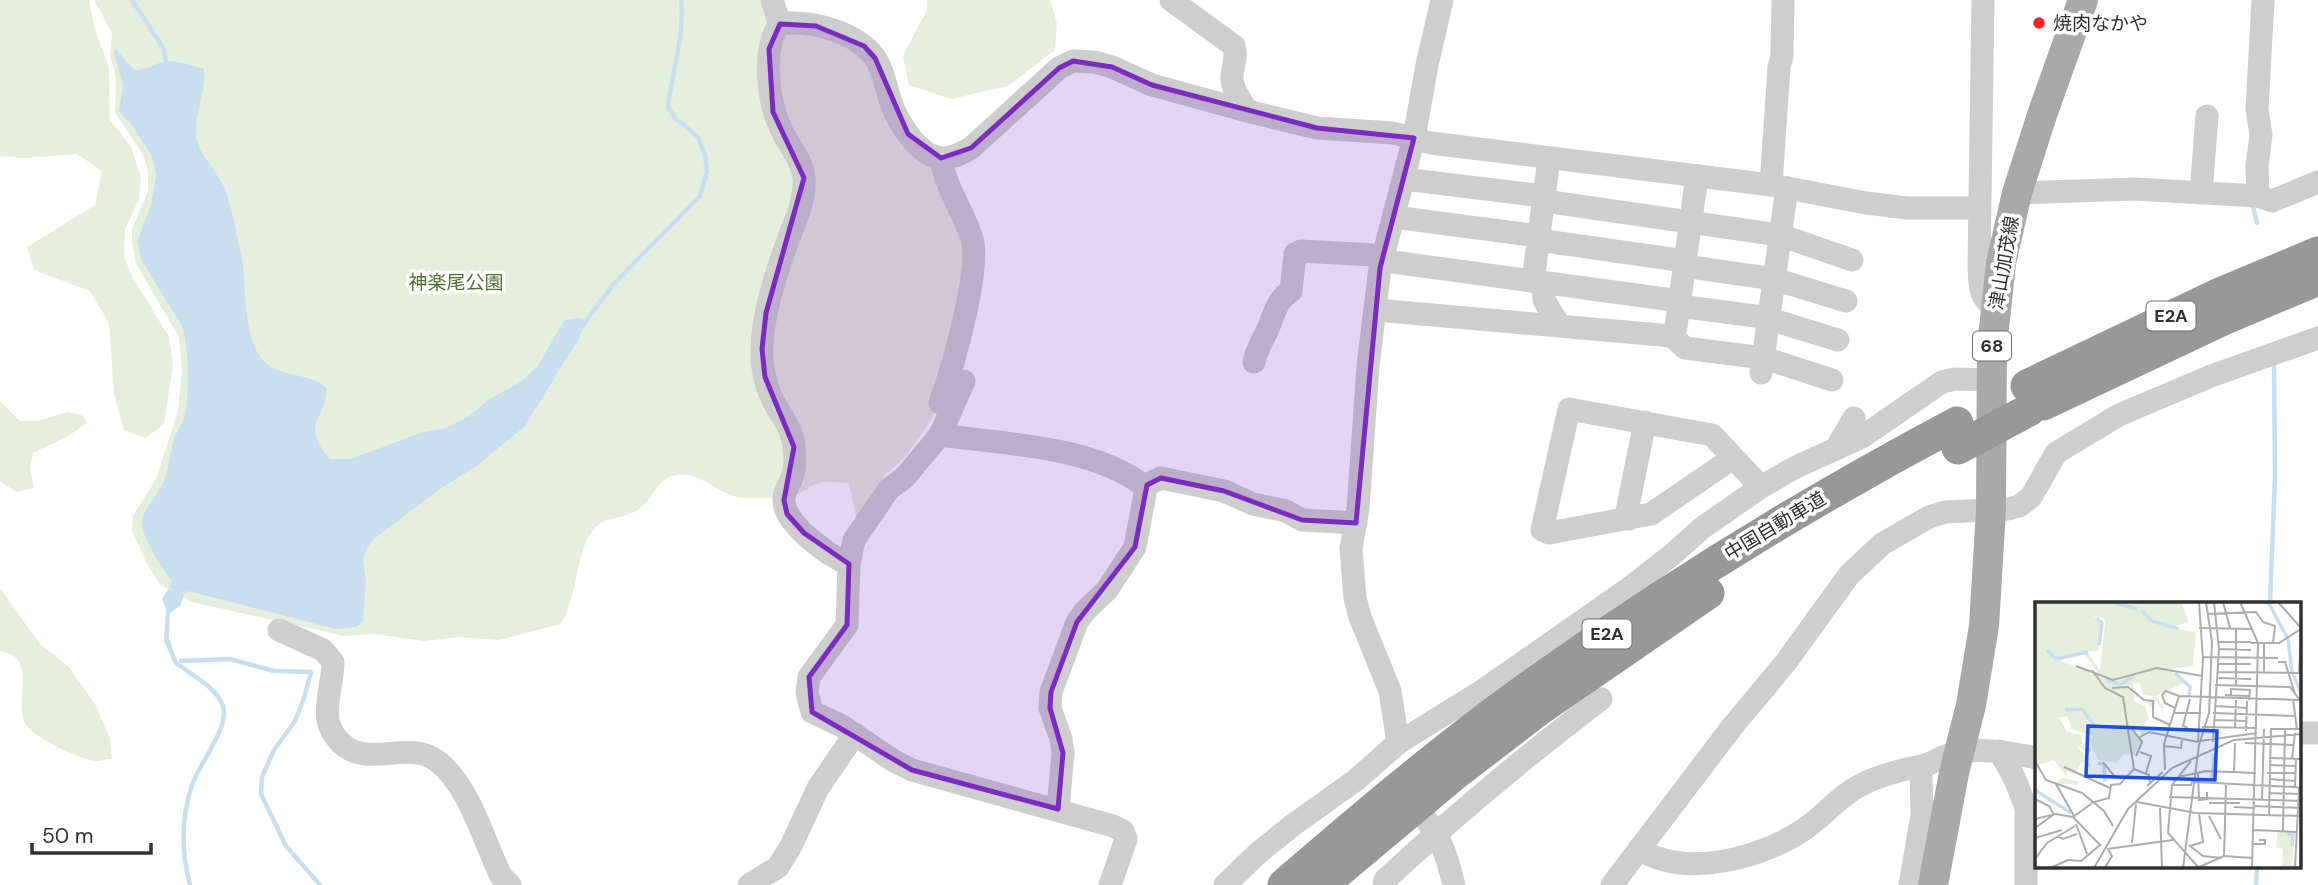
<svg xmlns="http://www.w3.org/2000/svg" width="2318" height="885" viewBox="0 0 2318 885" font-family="'DM Sans','Noto Sans JP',sans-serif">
<rect width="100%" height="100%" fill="#fff"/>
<g fill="#e6efde">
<polygon points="0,0 89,0 94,26 109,68 110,120 131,147 141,177 139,199 125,229 124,257 132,276 169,337 173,365 164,424 146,438 124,430 114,394 109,323 90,291 34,270 27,247 95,205 102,171 77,154 24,158 0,156"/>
<path d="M94 0H767L768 29 792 30 856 48 918 154 931 168 964 238 966 274 941 395 931 420 906 456 884 476 875 501 857 521 849 483C840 483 830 481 822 482 810 485 800 496 788 497 778 499 756 498 745 498 720 497 700 470 675 475 657 479 654 496 642 507 629 519 605 515 594 529 575 551 578 597 561 624L499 640 460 637 424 641 374 634 344 636 192 602 161 585 147 564 132 531 133 516 156 479 178 411 182 371 179 337 136 264 132 243V229L148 191V171L143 155 115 112 116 78 110 56 112 33Z"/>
<polygon points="927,0 1050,0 1057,23 1055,50 1008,86 951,99 909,85 903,56 927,10"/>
<polygon points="0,401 20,421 38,421 67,412 82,415 87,423 67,437 33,453 30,468 34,488 16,492 0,481"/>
<path d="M0 588 40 644 69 667 95 704 110 738 112 759C107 759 101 761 96 761 80 760 37 739 27 726 11 704 41 657 0 651Z"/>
</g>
<path fill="#c9dff0" d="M115 48 134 70C147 71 156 62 168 61 178 61 192 66 203 68 209 82 194 115 196 135 198 153 216 170 224 187 232 206 235 228 240 249 248 281 241 330 261 358 278 380 309 370 327 389 326 421 299 423 330 459H351L423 432 444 429 469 416 488 400 520 382 538 366 564 320 578 318 584 319 586 324 578 340 525 426 478 465 440 489 374 539 367 548 363 559 366 582 363 622 355 627 336 629 188 591 185 594 180 592 184 595 180 606 170 613 169 638 177 661 174 664 164 641 166 609 162 599 168 589 172 590 169 587 172 581C163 570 142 538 142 523 142 510 157 497 162 485 169 471 169 458 173 443 175 434 181 427 184 418 190 397 189 348 182 326L142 261 137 242 151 205 156 175 152 157 134 128 119 111 123 85 114 53Z"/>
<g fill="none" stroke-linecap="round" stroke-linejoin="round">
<g stroke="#c9dff0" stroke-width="4.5">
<polyline points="132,0 164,49 166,66"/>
<polyline points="2252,202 2257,223"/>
<path d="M583 325 612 286 700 196 707 172 705 155 698 137 675 118 668 107C672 70 685 37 681 0"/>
<polyline points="2270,603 2275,476 2274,363"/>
<path d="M174 659 176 663C191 674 217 688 223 706 230 727 199 764 192 785 181 818 181 851 190 885"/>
<polyline points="181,661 230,659 274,671 311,672 303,701 295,721 274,750 262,777 261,794 286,846 320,885"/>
<polyline points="2256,885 2257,866"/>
</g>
<g stroke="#cecece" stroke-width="23">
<polyline points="772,0 780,24"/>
<path d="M1171 0 1234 46C1238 58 1231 68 1232 80 1233 91 1242 102 1247 111"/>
<path d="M1983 0 1979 266C1980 283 1978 299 1996 308"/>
<polyline points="1549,159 1533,281 1680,301"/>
<polyline points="1404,179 1544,196"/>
<polyline points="1771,185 1779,67 1782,56 1783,0"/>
<polyline points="2017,193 2135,189 2258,196 2272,201 2318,182"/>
<polyline points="2201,193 2207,116"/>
<polyline points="2258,196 2257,166 2261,135 2257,109 2263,0"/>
<polyline points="1544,201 1780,235 1852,260"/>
<polyline points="1394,217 1539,236"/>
<polyline points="1538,240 1685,261"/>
<polyline points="1684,266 1774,279 1846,301"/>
<polyline points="1543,282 1544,300 1559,325"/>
<polyline points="1679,306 1763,317 1838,340"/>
<polyline points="1376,310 1672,336 1676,327 1697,176"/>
<polyline points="1672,336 1685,348 1764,358 1832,380"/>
<path d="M1254 362C1256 352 1260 345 1265 335 1274 319 1274 301 1291 291L1295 254 1301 251 1373 255 1393 262 1533 281"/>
<polyline points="1761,373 1787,188"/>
<polyline points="964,381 940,435 905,477 889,489 854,540 849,564 847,625 809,677 807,693 812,712 842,726 894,761 912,770 1113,826 1123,831 1126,839 1110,885"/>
<path d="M940 403C952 370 981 270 972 239 963 210 945 187 941 158"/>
<path d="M940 435C1004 444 1093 446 1144 486L1145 494 1135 547 1107 590 1085 611 1077 622 1051 692 1050 708 1061 739 1063 753 1058 809"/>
<polyline points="1837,447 1854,418"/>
<polyline points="1733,458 1651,514 1549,533 1542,530 1569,409 1712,435 1761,487"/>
<polyline points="1144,486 1161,478 1224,491 1253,504 1286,511 1302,520 1356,523"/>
<polyline points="1629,519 1627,511 1645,422"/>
<path d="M849 564C829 556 782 523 784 499 784 490 791 483 793 474 795 467 795 455 794 448 793 428 781 417 773 400 765 385 761 365 762 348 763 312 776 274 788 240 795 221 806 199 804 178 803 161 789 146 782 131 768 104 761 48 780 24 810 20 853 31 873 55 885 70 886 93 894 110 902 128 920 156 941 158 952 159 962 153 971 148L1059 68 1073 61 1095 62 1112 67 1152 85 1247 111 1317 128 1393 133 1431 143 1771 185 1866 203 1907 208H1979"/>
<path d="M279 630 323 650 333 662C333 681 325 702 328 720 330 730 334 736 341 743 368 769 409 739 437 761 470 786 483 840 501 876L510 885"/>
<polyline points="2299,733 2318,733"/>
<polyline points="1398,743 1390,691 1360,617 1355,598 1351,548 1358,509 1368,366 1380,268 1414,138 1427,65 1442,0"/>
<polyline points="1999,751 2015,779 2026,808 2026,885"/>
<path d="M1427 821C1443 841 1448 861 1454 885"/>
<path d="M1639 849C1686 879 1763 858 1806 828 1825 815 1840 795 1861 785 1880 775 1900 770 1922 766 1931 764 1941 757 1951 754 1979 747 2009 752 2036 758"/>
<polyline points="749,885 778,867 791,846 818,788 855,734"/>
<polyline points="1225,885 1257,854 1293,825 1356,780 1398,743 1482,691 1628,589 1673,554 1702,528 1761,487 1796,467 1862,437 1942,382 1955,379 1992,380"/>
<path d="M1384 885 1385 880C1454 816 1526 756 1601 699"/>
<polyline points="1612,885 1732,727 1786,662 1849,575 1882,544 1929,517 1945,512 2008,509 2019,506 2031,497 2056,453 2119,415 2211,376 2318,338"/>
<polyline points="1910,885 1922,815 1921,773 1924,766"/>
</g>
<polyline stroke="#a9a9a9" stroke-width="30" points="1933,885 1954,773 1971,705 1984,626 1991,510 1992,347 2001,263 2017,193 2043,112 2083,0"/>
<g stroke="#989898" stroke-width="33">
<polyline points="2027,386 2220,294 2318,253"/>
<polyline points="2043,404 2223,319 2318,279"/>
<path d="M1284 885C1363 817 1443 749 1528 688 1665 590 1808 502 1957 423"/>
<polyline points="1322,885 1452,776 1538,710 1708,593"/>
</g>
<polyline stroke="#989898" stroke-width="33" points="1958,448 2029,410"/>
</g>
<path fill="#7b2cbf" fill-opacity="0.2" stroke="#7b2cbf" stroke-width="5" stroke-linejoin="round" d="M780 24 816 26 864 46 875 58 908 134 941 158 971 148 1059 68 1073 61 1112 67 1152 85 1317 128 1414 138 1380 268 1356 523 1302 520 1224 491 1161 478 1147 485 1135 547 1077 622 1051 692 1050 708 1063 753 1058 809 912 770 812 712 809 677 847 625 849 564 804 533 787 514 784 500 794 447 765 377 762 349 766 313 804 178 773 112 769 49Z"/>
<circle fill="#f5252d" stroke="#fff" stroke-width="2.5" cx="2039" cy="23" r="7"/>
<g text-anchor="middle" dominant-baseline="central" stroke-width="7" stroke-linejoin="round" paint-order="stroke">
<g fill="#fff" stroke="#6f6f6f" stroke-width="2">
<rect x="2146.5" y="301.5" width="49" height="29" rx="5"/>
<rect x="1973" y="331.5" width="38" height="29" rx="5"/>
<rect x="1582.5" y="619.5" width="49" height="29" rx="5"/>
</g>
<g font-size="18" font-weight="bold" fill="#313131">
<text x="2171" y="316">E2A</text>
<text x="1992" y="346">68</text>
<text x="1607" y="634">E2A</text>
</g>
<g font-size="19" fill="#313131" stroke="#fff" text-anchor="start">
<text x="2053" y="23">焼肉なかや</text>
</g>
<g font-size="19" fill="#313131" stroke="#fff">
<text transform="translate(2004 263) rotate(-80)">津山加茂線</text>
<text transform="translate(1775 526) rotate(-31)">中国自動車道</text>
</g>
<g font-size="19" fill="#517139" stroke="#fff">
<text x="456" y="282">神楽尾公園</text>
</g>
</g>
<g transform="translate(2035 602)">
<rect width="266" height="266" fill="#fff"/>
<path d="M0 0H146L154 20 134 26 161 30 158 64 135 67 149 81 121 94 129 105 125 115 127 108 121 98 118 107 112 101 119 94 108 93 105 80 98 82 99 99 110 104 114 117 109 122 112 129 106 132 104 124 98 126 106 139 99 153 90 152 80 161 63 158 54 138 58 134 37 127 32 114 24 116 32 130 46 133 47 140 57 148 53 152 41 142 58 167 47 159 40 172 32 169V173L29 176 45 180 42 183 21 181 31 174 19 158 0 164ZM59 14 69 16 70 21 65 69 52 49H63L66 37V20ZM39 52H49L62 70 55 73V69L25 59ZM243 229 260 230 257 265 247 266 248 247 241 245Z" fill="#e6efde" fill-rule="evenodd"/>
<path fill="none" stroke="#c9dff0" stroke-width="3.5" d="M233 0 253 37 257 70 266 91M80 1 102 7M107 9 117 19 144 27M62 16 67 21 64 43M12 48 21 57 53 50M140 71 155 85 154 94M71 78 86 82 99 74M30 108 47 107 62 127M63 161 69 162 70 180M177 178 179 152M0 188 36 211M251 231 258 233 257 244V238"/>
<path fill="none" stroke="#adadad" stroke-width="2" d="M188 0 195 26M205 0 223 41H244L266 27M243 0 266 26M173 12 221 10 228 20 240 24 238 41M164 26 217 27M184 40H216M216 41H223L217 266M184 47 216 48M168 55 243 56M243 60H250L260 92M184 62H216M41 64 78 78 122 66 167 74M182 70 266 71M229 71V41M264 71 266 35M184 76 216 77M180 83 255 85 265 98M201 84V26M77 86 93 85 109 98 118 99V115L135 123M190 93 214 94M196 94V87L215 88 214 98M258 97 262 128M181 104 212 106M140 106 130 101 127 93 131 89 144 94M138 111H165M178 111 259 114M180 118 212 119M167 125 222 126M153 126 148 124 155 97M200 126 201 98M97 127 107 140 101 154M235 127H266M211 129 212 99M105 135 114 130 163 140M165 139 222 131M163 140 168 57 164 0M178 140 184 47 179 0M210 141 258 143M129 144 146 146 147 137M105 150 116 154 111 171M234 156 266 157M257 157 260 131M0 159 11 178 47 191 69 209 78 224M156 159 137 183 133 231 164 266M68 160 80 175 89 176M234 163 261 164M29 165 75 186M99 167 114 173 115 181M130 168 129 142 144 94 265 98M163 170 164 198 172 197V190M199 171 200 141M232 171H260M143 175 171 169 221 171M234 177 261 179M160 180 260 185M21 182 39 214M137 183H156L158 177M112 184 128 170M234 191 264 192M134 195 266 199M0 197 14 204 19 213M227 198 229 127M102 200 161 211 266 214M56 201 74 196 76 183 85 182 99 167 88 95 70 86 57 68M174 201H205M220 204 266 206M199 205 220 206M125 206 127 266M164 212 168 240 155 244 168 254 187 256M234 213 236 127M174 214 186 237M38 215 66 244M38 215 56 202M0 217 21 212 38 215M41 222 52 252M0 226 18 213M219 228 261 230M248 229 250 127M22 234 28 237 42 232M0 236 27 228M97 241 101 202M218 242H230V238H224M72 247 138 238M189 254 191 183M0 257 12 241 40 224M164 265 189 254 218 256M15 266 33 258 46 259 65 243M59 266 93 207 137 166 199 138 266 132M70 266 77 254 73 247M148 266 164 143 174 111 177 40 171 0M260 266 264 186 260 185 261 157"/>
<path fill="#1d4ed8" fill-opacity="0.15" stroke="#1d4ed8" stroke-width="3.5" d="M53 124 182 129 180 178 51 174Z"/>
<rect width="266" height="266" fill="none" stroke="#313131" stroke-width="3.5"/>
</g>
<path d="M32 843v10h119v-10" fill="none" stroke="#313131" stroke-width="3.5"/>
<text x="42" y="843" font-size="21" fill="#313131" stroke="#ffffff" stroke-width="5" paint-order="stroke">50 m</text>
</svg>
